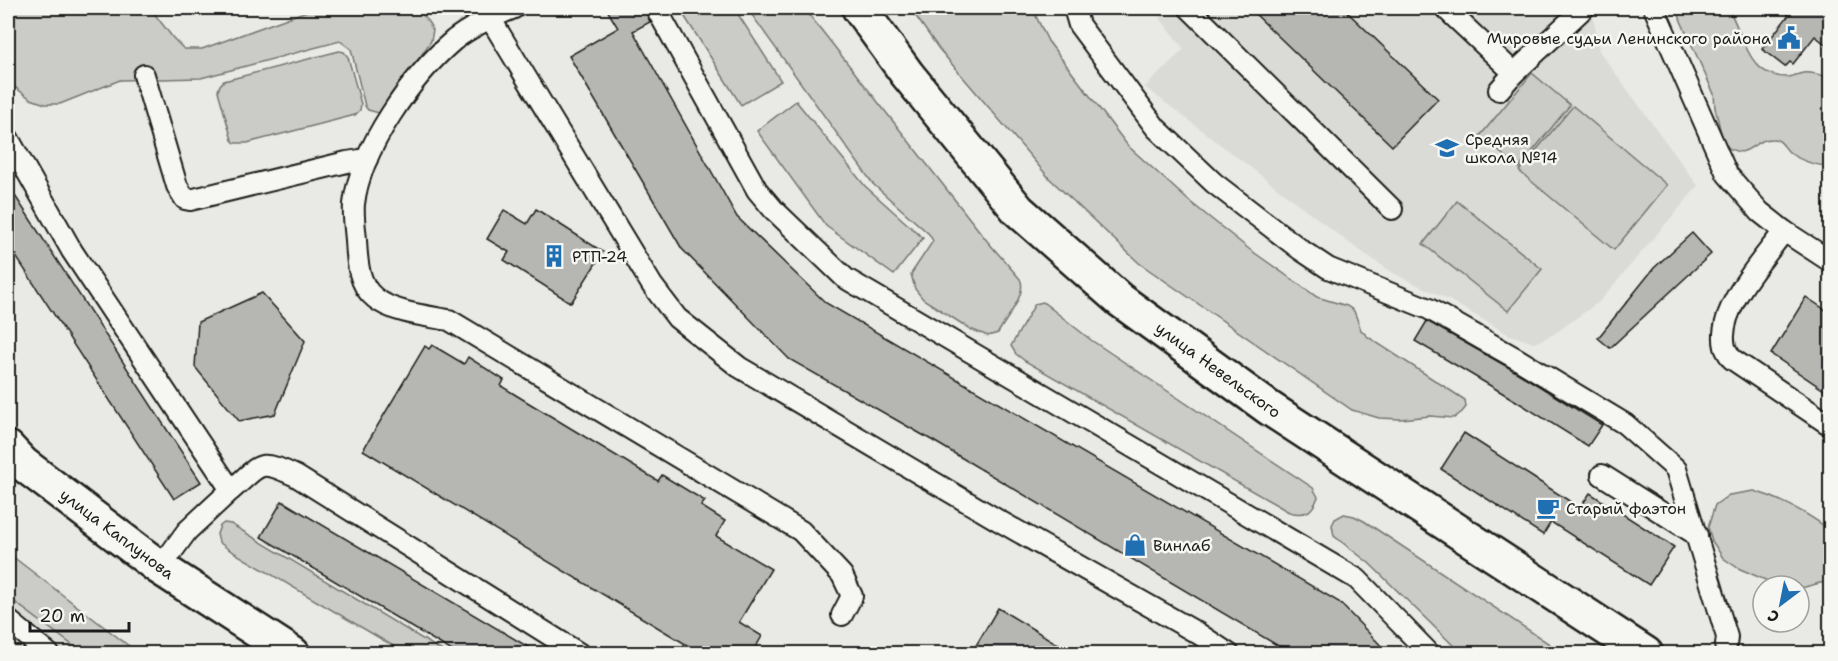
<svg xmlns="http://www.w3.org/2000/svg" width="1838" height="661" viewBox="0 0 1838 661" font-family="'Shantell Sans',sans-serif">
<rect width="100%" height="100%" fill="#e9e9e5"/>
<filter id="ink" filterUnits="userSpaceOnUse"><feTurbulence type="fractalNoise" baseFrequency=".0167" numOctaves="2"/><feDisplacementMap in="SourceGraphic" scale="12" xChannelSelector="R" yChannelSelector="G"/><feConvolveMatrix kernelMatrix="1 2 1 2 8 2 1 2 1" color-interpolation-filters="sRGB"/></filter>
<g filter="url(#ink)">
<g fill="#dadad6">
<polygon points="1152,8 1592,8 1599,51 1698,186 1600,301 1554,334 1534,343 1508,334 1449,300 1395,274 1352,245 1145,87 1184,49"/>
<polygon points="8,553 96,620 138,653 8,653"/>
</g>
<g fill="#cbcbc7" stroke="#747472" stroke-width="1.5">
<polygon points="8,8 150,8 173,38 184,49 202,49 315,8 415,8 425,17 433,30 431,41 383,111 379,113 368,110 365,106 351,49 340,41 201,78 120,80 60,104 45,104 31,99 8,82"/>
<polygon points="693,8 734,8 781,81 741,105 683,14"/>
<path d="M747 8H804L988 242 1020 279C1028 293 1005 320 998 333L988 336 970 329 923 299 915 289 911 274 933 241 929 234 873 184Z"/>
<polygon points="910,8 1032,8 1048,41 1128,146 1189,201 1249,249 1317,297 1347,306 1354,311 1361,330 1368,337 1465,400 1466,407 1462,412 1454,418 1430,416 1401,419 1379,418 1352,410 1139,263 1049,178 939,49"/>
<path d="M1677 8H1728C1744 34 1747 79 1789 77 1794 76 1798 74 1803 73 1813 72 1821 75 1830 78V167C1816 165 1802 162 1790 153 1784 148 1781 138 1772 139 1750 139 1750 163 1724 145L1715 108 1714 94 1681 21Z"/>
<polygon points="339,51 344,52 348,57 361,104 360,110 355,115 247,143 235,143 232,140 218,91 220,85 224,81"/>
<polygon points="1532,73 1570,105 1519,168 1480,136"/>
<polygon points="796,101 865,186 923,238 894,275 826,226 757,131"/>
<polygon points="1573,106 1667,185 1614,250 1519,171"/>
<polygon points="1457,201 1542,269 1508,311 1423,244"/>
<path d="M1043 302 1091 340 1313 488 1318 497C1312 513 1305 516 1289 512L1025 361 1016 354 1011 346 1035 304Z"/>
<path d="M1754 491C1782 499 1807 513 1830 530V582L1820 583 1801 588H1799V586H1779L1738 568 1723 558 1712 541 1708 527 1715 505 1729 495Z"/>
<polygon points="1344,514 1354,516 1364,521 1551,645 1556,653 1461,653 1369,563 1334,536 1332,525 1335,519"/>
<polygon points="224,523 231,524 446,653 405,653 228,549 219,542 217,534 220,526"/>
<polygon points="8,553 138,653 83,653 8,597"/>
</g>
<g fill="#b6b6b3" stroke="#1c1c1c" stroke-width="1.5">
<polygon points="606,8 644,8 650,22 633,31 737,217 826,303 1339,602 1389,654 1292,654 935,442 789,359 682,249 569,56 618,28"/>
<polygon points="1249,8 1343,8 1438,99 1392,146"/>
<polygon points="1779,8 1830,8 1830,48 1815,36 1793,64 1790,62 1785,67 1762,49 1789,15"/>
<polygon points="8,185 201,482 174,499 8,244"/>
<polygon points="536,209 603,252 571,303 504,260 509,252 487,239 504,210 527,224"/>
<polygon points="1692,233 1711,254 1610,348 1598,338 1654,268"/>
<polygon points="262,293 305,341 275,414 239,421 195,367 198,322"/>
<polygon points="1806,297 1830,313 1830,394 1771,354"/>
<polygon points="1427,321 1513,370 1602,425 1588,446 1516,401 1415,341"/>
<polygon points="432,345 464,364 468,357 504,380 501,386 524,400 658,481 662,475 705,501 701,506 725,521 716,536 771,569 739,622 762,636 752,654 702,654 363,450 425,346 429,349"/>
<polygon points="1464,433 1580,508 1590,493 1674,547 1649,585 1551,522 1543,535 1441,469"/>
<polygon points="282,501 540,654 457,654 261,537"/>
<polygon points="998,608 1074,654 971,654"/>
</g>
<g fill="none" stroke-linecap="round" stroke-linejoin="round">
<g stroke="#1c1c1c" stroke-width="24">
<g id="lane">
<polyline points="484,8 652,285 677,318 739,367 996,519 1199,634 1229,654"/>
<path d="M514 8C494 16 472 26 454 40 413 75 360 149 354 204 353 215 355 228 356 240 357 260 358 285 375 298 393 313 427 316 449 320L801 531 842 575 852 596 842 615"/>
<polyline points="656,8 757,190 773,209 845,278 1357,579 1430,654"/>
<polyline points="1074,8 1079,25 1156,128 1214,183 1301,250 1328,268 1429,309 1519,360 1625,424 1676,469 1727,637 1725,654"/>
<polyline points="1189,8 1392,209"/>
<polyline points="1445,8 1514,73"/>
<path d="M1654 8 1727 174 1760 212 1784 231C1763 260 1716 309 1725 347 1726 351 1730 356 1732 359L1830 425"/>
<polyline points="144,75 177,186 185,199 190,200 347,162 367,159"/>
<polyline points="1499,90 1514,73 1584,8"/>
<polyline points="8,138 72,251 231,490 187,531 160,568"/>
<polyline points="1784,231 1830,261"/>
<polyline points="1602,475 1697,535"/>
<path d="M231 490C262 464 257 458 296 476L580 654"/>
<polyline points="8,620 49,654"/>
</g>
</g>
<g stroke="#1c1c1c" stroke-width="38">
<g id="secondary">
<polyline points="859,8 907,74 1018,210 1120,300 1269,408 1646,654"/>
<polyline points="8,448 23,464 160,568 293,654"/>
</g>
</g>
<use href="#lane" stroke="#f6f6f2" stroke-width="20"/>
<use href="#secondary" stroke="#f6f6f2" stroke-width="33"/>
</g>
</g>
<defs>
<g id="civic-bare" transform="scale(1.8)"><path d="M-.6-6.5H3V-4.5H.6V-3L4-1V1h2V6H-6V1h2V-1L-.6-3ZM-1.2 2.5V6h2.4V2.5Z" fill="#1f6fb2" stroke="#f6f6f2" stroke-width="2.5" paint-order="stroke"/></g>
<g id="school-bare" transform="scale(1.8)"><path d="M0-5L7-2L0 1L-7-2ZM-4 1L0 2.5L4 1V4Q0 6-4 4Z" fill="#1f6fb2" stroke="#f6f6f2" stroke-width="2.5" paint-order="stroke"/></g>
<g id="building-bare" transform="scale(1.8)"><path d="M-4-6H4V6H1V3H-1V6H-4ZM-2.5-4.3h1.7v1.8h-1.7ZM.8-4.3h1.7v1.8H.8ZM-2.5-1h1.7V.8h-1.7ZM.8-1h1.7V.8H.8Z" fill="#1f6fb2" stroke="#f6f6f2" stroke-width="2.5" paint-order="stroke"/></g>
<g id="cafe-bare" transform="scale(1.8)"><path d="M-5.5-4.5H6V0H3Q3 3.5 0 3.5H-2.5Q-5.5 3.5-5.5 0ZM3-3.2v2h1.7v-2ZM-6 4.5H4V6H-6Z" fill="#1f6fb2" stroke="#f6f6f2" stroke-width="2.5" paint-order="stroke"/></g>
<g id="shop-bare" transform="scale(1.8)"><path d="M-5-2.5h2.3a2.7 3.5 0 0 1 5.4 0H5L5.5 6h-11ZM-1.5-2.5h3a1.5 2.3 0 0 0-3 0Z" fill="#1f6fb2" stroke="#f6f6f2" stroke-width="2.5" paint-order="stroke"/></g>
</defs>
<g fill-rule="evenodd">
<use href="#civic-bare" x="1789" y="38"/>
<use href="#school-bare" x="1447" y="148"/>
<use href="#building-bare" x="554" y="256"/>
<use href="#cafe-bare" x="1548" y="508"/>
<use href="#shop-bare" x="1135" y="545"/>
</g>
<g text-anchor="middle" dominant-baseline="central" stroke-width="5" stroke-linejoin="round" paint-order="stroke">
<g font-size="16" fill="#1c1c1c" stroke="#f6f6f2" text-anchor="start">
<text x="1771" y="38" text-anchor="end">Мировые судьи Ленинского района</text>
<text x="1465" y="139">Средняя<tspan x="1465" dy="18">школа №14</tspan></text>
<text x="572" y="256">РТП-24</text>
<text x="1566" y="508">Старый фаэтон</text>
<text x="1153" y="545">Винлаб</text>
</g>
<g font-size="16" fill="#1c1c1c" stroke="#f6f6f2">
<text transform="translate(1218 370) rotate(36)">улица Невельского</text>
<text transform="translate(117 534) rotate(37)">улица Каплунова</text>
</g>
</g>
<rect width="1838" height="661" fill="none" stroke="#f6f6f2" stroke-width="30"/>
<rect x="15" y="15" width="1808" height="631" fill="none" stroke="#1c1c1c" stroke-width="2" filter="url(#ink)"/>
<g transform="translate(1781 604) rotate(212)"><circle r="28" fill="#f6f6f2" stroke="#9f9f9c" stroke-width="1.5"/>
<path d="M0-4.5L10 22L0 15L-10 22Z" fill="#1f6fb2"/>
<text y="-9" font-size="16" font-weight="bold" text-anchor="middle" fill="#1c1c1c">С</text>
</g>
<path d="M30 622v9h99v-9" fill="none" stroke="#1c1c1c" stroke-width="3"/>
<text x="39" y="622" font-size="18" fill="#1c1c1c" stroke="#f6f6f2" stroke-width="4.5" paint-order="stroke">20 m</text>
</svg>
